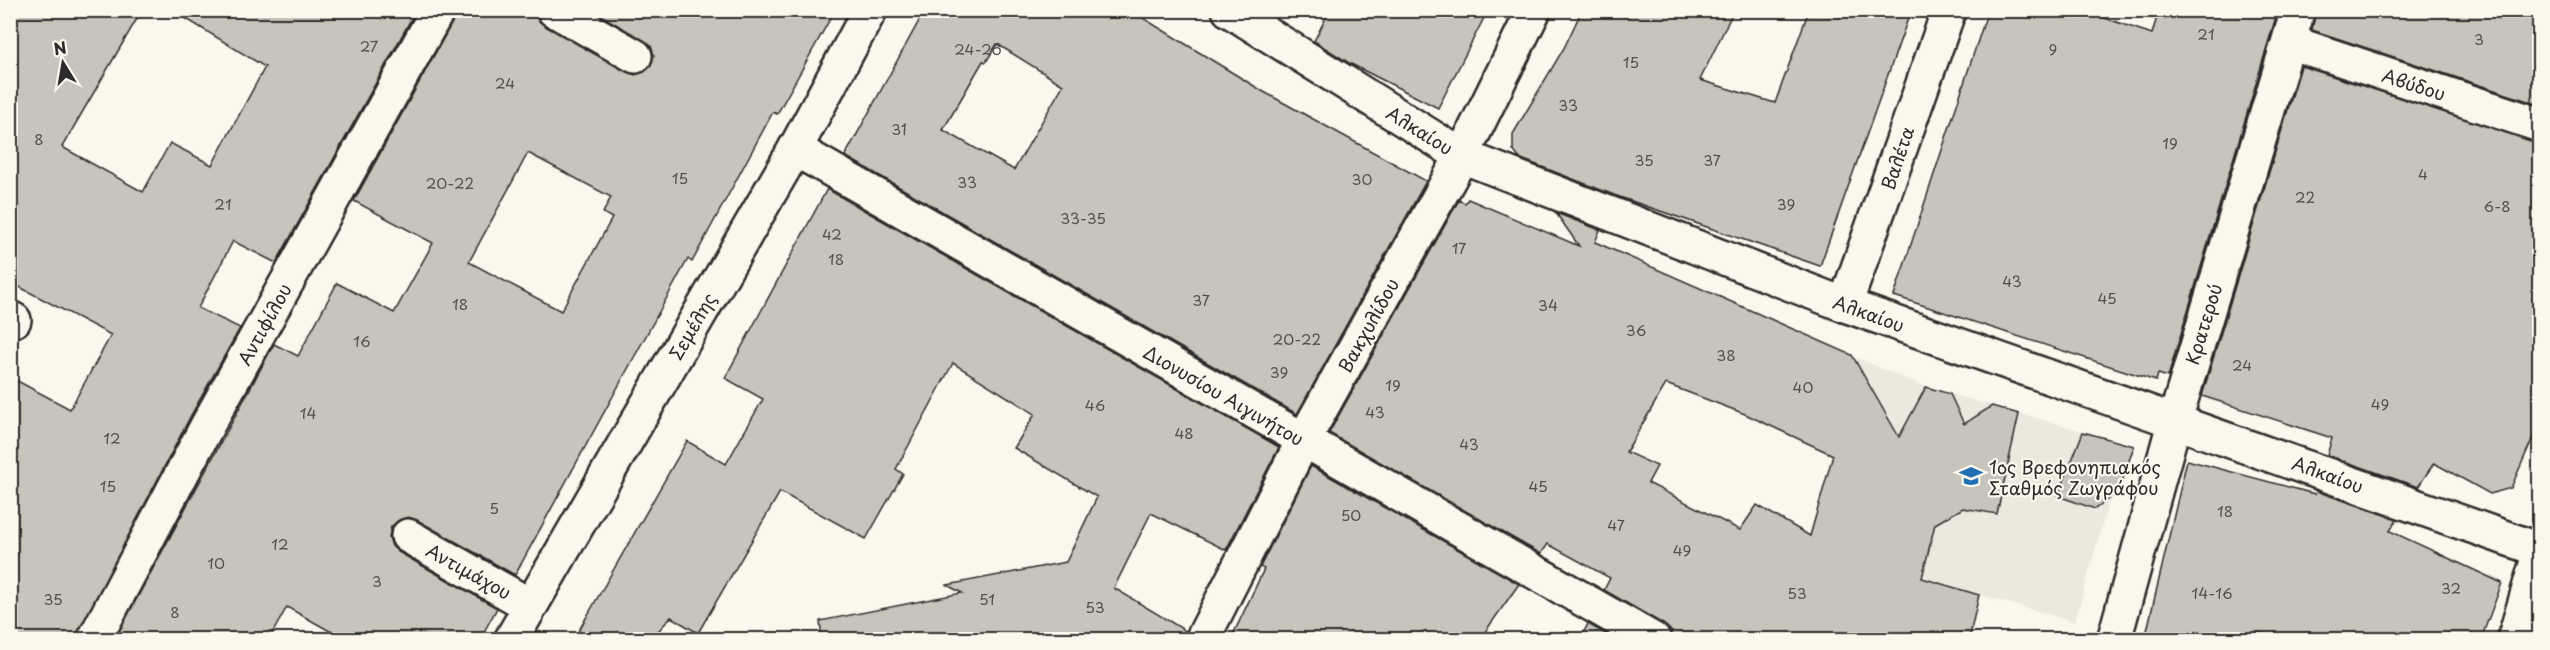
<svg xmlns="http://www.w3.org/2000/svg" width="2550" height="650" viewBox="0 0 2550 650" font-family="'Playpen Sans',sans-serif">
<rect width="100%" height="100%" fill="#fbf7ec"/>
<filter id="ink" filterUnits="userSpaceOnUse"><feTurbulence type="fractalNoise" baseFrequency=".0167" numOctaves="2"/><feDisplacementMap in="SourceGraphic" scale="12" xChannelSelector="R" yChannelSelector="G"/><feConvolveMatrix kernelMatrix="1 2 1 2 8 2 1 2 1" color-interpolation-filters="sRGB"/></filter>
<g filter="url(#ink)">
<polygon fill="#ebe8de" points="1857,358 1926,387 2125,443 2075,622 1977,594 1921,582 1807,547"/>
<g fill="#c7c4bc" stroke="#2b2b2b" stroke-width="1.5" fill-rule="evenodd">
<polygon points="10,10 142,10 62,147 143,192 170,143 212,165 265,67 172,10 416,10 276,263 233,241 198,308 240,328 190,417 75,639 10,639 10,377 70,409 111,335 10,282"/>
<path d="M457 10H535L538 20 545 26 635 75 644 72 651 66 654 55 651 46 593 10H835L777 114 773 112 692 262 688 259 515 575 417 520 408 517 399 520 391 527 389 537 392 546 398 552 497 608 480 639H344L287 607 269 639H115L274 344 298 356 337 283 394 313 433 243 354 201 454 19ZM528 153 611 197 603 213 612 218 561 311 469 262Z"/>
<path d="M925 10H1130L1264 92 1426 181 1297 414 845 156ZM997 44 1063 85 1014 170 943 130 983 61 986 62Z"/>
<polygon points="1330,10 1488,10 1438,108 1349,63 1314,41"/>
<polygon points="1582,10 1734,10 1700,80 1775,103 1809,10 1911,10 1820,266 1614,195 1519,158 1513,150 1513,134 1564,48"/>
<polygon points="1988,10 2081,10 2152,34 2159,10 2278,10 2168,377 2158,374 2156,381 1894,296"/>
<polygon points="2316,10 2540,10 2540,105 2312,30"/>
<polygon points="2301,66 2540,143 2540,421 2511,488 2490,494 2434,463 2418,487 2327,455 2332,438 2202,396"/>
<polygon points="827,189 1279,447 1226,550 1151,513 1114,588 1186,631 1184,639 822,639 820,621 962,593 947,585 1066,562 1097,497 1014,448 1035,414 953,363 896,469 903,474 866,539 780,492 698,633 671,617 651,639 574,639 687,441 726,464 763,399 725,378"/>
<path d="M1468 199 1579 246 1556 213 1600 230 1595 242 1852 355 1899 437 1926 387 1950 394 1964 424 1992 406 2019 414 1997 514 1963 508 1935 524 1922 578 1979 595 1969 639H1673L1670 630 1663 624 1604 590 1610 578 1548 544 1541 554 1329 433 1459 200 1465 203ZM1666 384 1745 414 1833 455 1810 536 1757 505 1740 530 1648 483 1657 466 1626 452Z"/>
<polygon points="2083,432 2134,446 2119,491 2095,509 2058,496"/>
<polygon points="2187,460 2315,494 2316,491 2397,519 2390,531 2502,583 2481,639 2298,639 2259,633 2258,639 2145,639"/>
<polygon points="1311,466 1519,584 1480,639 1231,639 1264,569 1260,567"/>
<polygon points="1588,624 1615,639 1580,639"/>
</g>
<g fill="none" stroke-linecap="round" stroke-linejoin="round">
<g stroke="#2b2b2b" stroke-width="38">
<g id="street">
<polyline points="554,10 635,56"/>
<polyline points="1229,10 1462,156 1845,305 2540,550"/>
<polyline points="2289,42 2540,125"/>
<polyline points="795,149 1654,640"/>
<polyline points="1845,305 1949,10"/>
<polyline points="10,318 14,320"/>
<polyline points="408,536 529,605"/>
<polyline points="94,640 207,426 438,10"/>
<polyline points="511,640 795,149 870,10"/>
<polyline points="1202,640 1303,441 1462,156 1534,10"/>
<polyline points="2114,640 2175,420 2298,10"/>
<polyline points="2514,640 2540,551"/>
</g>
</g>
<use href="#street" stroke="#fbf7ec" stroke-width="33"/>
</g>
</g>
<defs>
<g id="school-bare" transform="scale(1.8)"><path d="M0-5L7-2L0 1L-7-2ZM-4 1L0 2.5L4 1V4Q0 6-4 4Z" fill="#1f6fb2" stroke="#fbf7ec" stroke-width="2.5" paint-order="stroke"/></g>
</defs>
<g fill-rule="evenodd">
<use href="#school-bare" x="1971" y="476"/>
</g>
<g text-anchor="middle" dominant-baseline="central" stroke-width="4.5" stroke-linejoin="round" paint-order="stroke">
<g font-size="15" fill="#52514f">
<text x="2206" y="33">21</text>
<text x="2479" y="38">3</text>
<text x="369" y="45">27</text>
<text x="978" y="48">24-26</text>
<text x="2053" y="48">9</text>
<text x="1631" y="61">15</text>
<text x="505" y="82">24</text>
<text x="1568" y="104">33</text>
<text x="899" y="128">31</text>
<text x="39" y="138">8</text>
<text x="2170" y="142">19</text>
<text x="1644" y="159">35</text>
<text x="1712" y="159">37</text>
<text x="2423" y="173">4</text>
<text x="680" y="177">15</text>
<text x="1362" y="178">30</text>
<text x="967" y="181">33</text>
<text x="450" y="182">20-22</text>
<text x="2305" y="196">22</text>
<text x="223" y="203">21</text>
<text x="1786" y="203">39</text>
<text x="2497" y="205">6-8</text>
<text x="1083" y="217">33-35</text>
<text x="832" y="233">42</text>
<text x="1459" y="247">17</text>
<text x="836" y="258">18</text>
<text x="2012" y="280">43</text>
<text x="2107" y="297">45</text>
<text x="1201" y="299">37</text>
<text x="460" y="303">18</text>
<text x="1548" y="304">34</text>
<text x="1636" y="329">36</text>
<text x="1297" y="338">20-22</text>
<text x="362" y="340">16</text>
<text x="1726" y="354">38</text>
<text x="2242" y="364">24</text>
<text x="1279" y="371">39</text>
<text x="1393" y="384">19</text>
<text x="1803" y="386">40</text>
<text x="2380" y="403">49</text>
<text x="1095" y="404">46</text>
<text x="1375" y="411">43</text>
<text x="308" y="412">14</text>
<text x="1184" y="432">48</text>
<text x="112" y="437">12</text>
<text x="1469" y="443">43</text>
<text x="108" y="485">15</text>
<text x="1538" y="485">45</text>
<text x="494" y="507">5</text>
<text x="2225" y="510">18</text>
<text x="1351" y="514">50</text>
<text x="1616" y="524">47</text>
<text x="280" y="543">12</text>
<text x="1682" y="549">49</text>
<text x="216" y="562">10</text>
<text x="377" y="580">3</text>
<text x="2451" y="587">32</text>
<text x="1797" y="592">53</text>
<text x="2212" y="592">14-16</text>
<text x="53" y="598">35</text>
<text x="987" y="598">51</text>
<text x="1095" y="606">53</text>
<text x="175" y="611">8</text>
</g>
<g font-size="18" fill="#2b2b2b" stroke="#fbf7ec">
<text transform="translate(2414 84) rotate(18)">Αβύδου</text>
<text transform="translate(1420 130) rotate(32)">Αλκαίου</text>
<text transform="translate(1897 158) rotate(-71)">Βαλέτα</text>
<text transform="translate(1869 313) rotate(20)">Αλκαίου</text>
<text transform="translate(264 324) rotate(-61)">Αντιφίλου</text>
<text transform="translate(2203 324) rotate(-73)">Κρατερού</text>
<text transform="translate(1368 325) rotate(-61)">Βακχυλίδου</text>
<text transform="translate(692 326) rotate(-60)">Σεμέλης</text>
<text transform="translate(1224 395) rotate(30)">Διονυσίου Αιγινήτου</text>
<text transform="translate(2328 474) rotate(20)">Αλκαίου</text>
<text transform="translate(469 571) rotate(29)">Αντιμάχου</text>
</g>
<g font-size="18" fill="#2b2b2b" stroke="#fbf7ec" text-anchor="start">
<text x="1989" y="466">1ος Βρεφονηπιακός<tspan x="1989" dy="21">Σταθμός Ζωγράφου</tspan></text>
</g>
</g>
<rect width="2550" height="650" fill="none" stroke="#fbf7ec" stroke-width="36"/>
<rect x="18" y="18" width="2514" height="614" fill="none" stroke="#2b2b2b" stroke-width="2" filter="url(#ink)"/>
<g transform="translate(63 63) rotate(349)" stroke="#fbf7ec" stroke-width="4.5" paint-order="stroke">
<path d="M0-4.5L10 22L0 15L-10 22Z" fill="#2b2b2b"/>
<text y="-9" font-size="16" font-weight="bold" text-anchor="middle" fill="#2b2b2b">N</text>
</g>
</svg>
